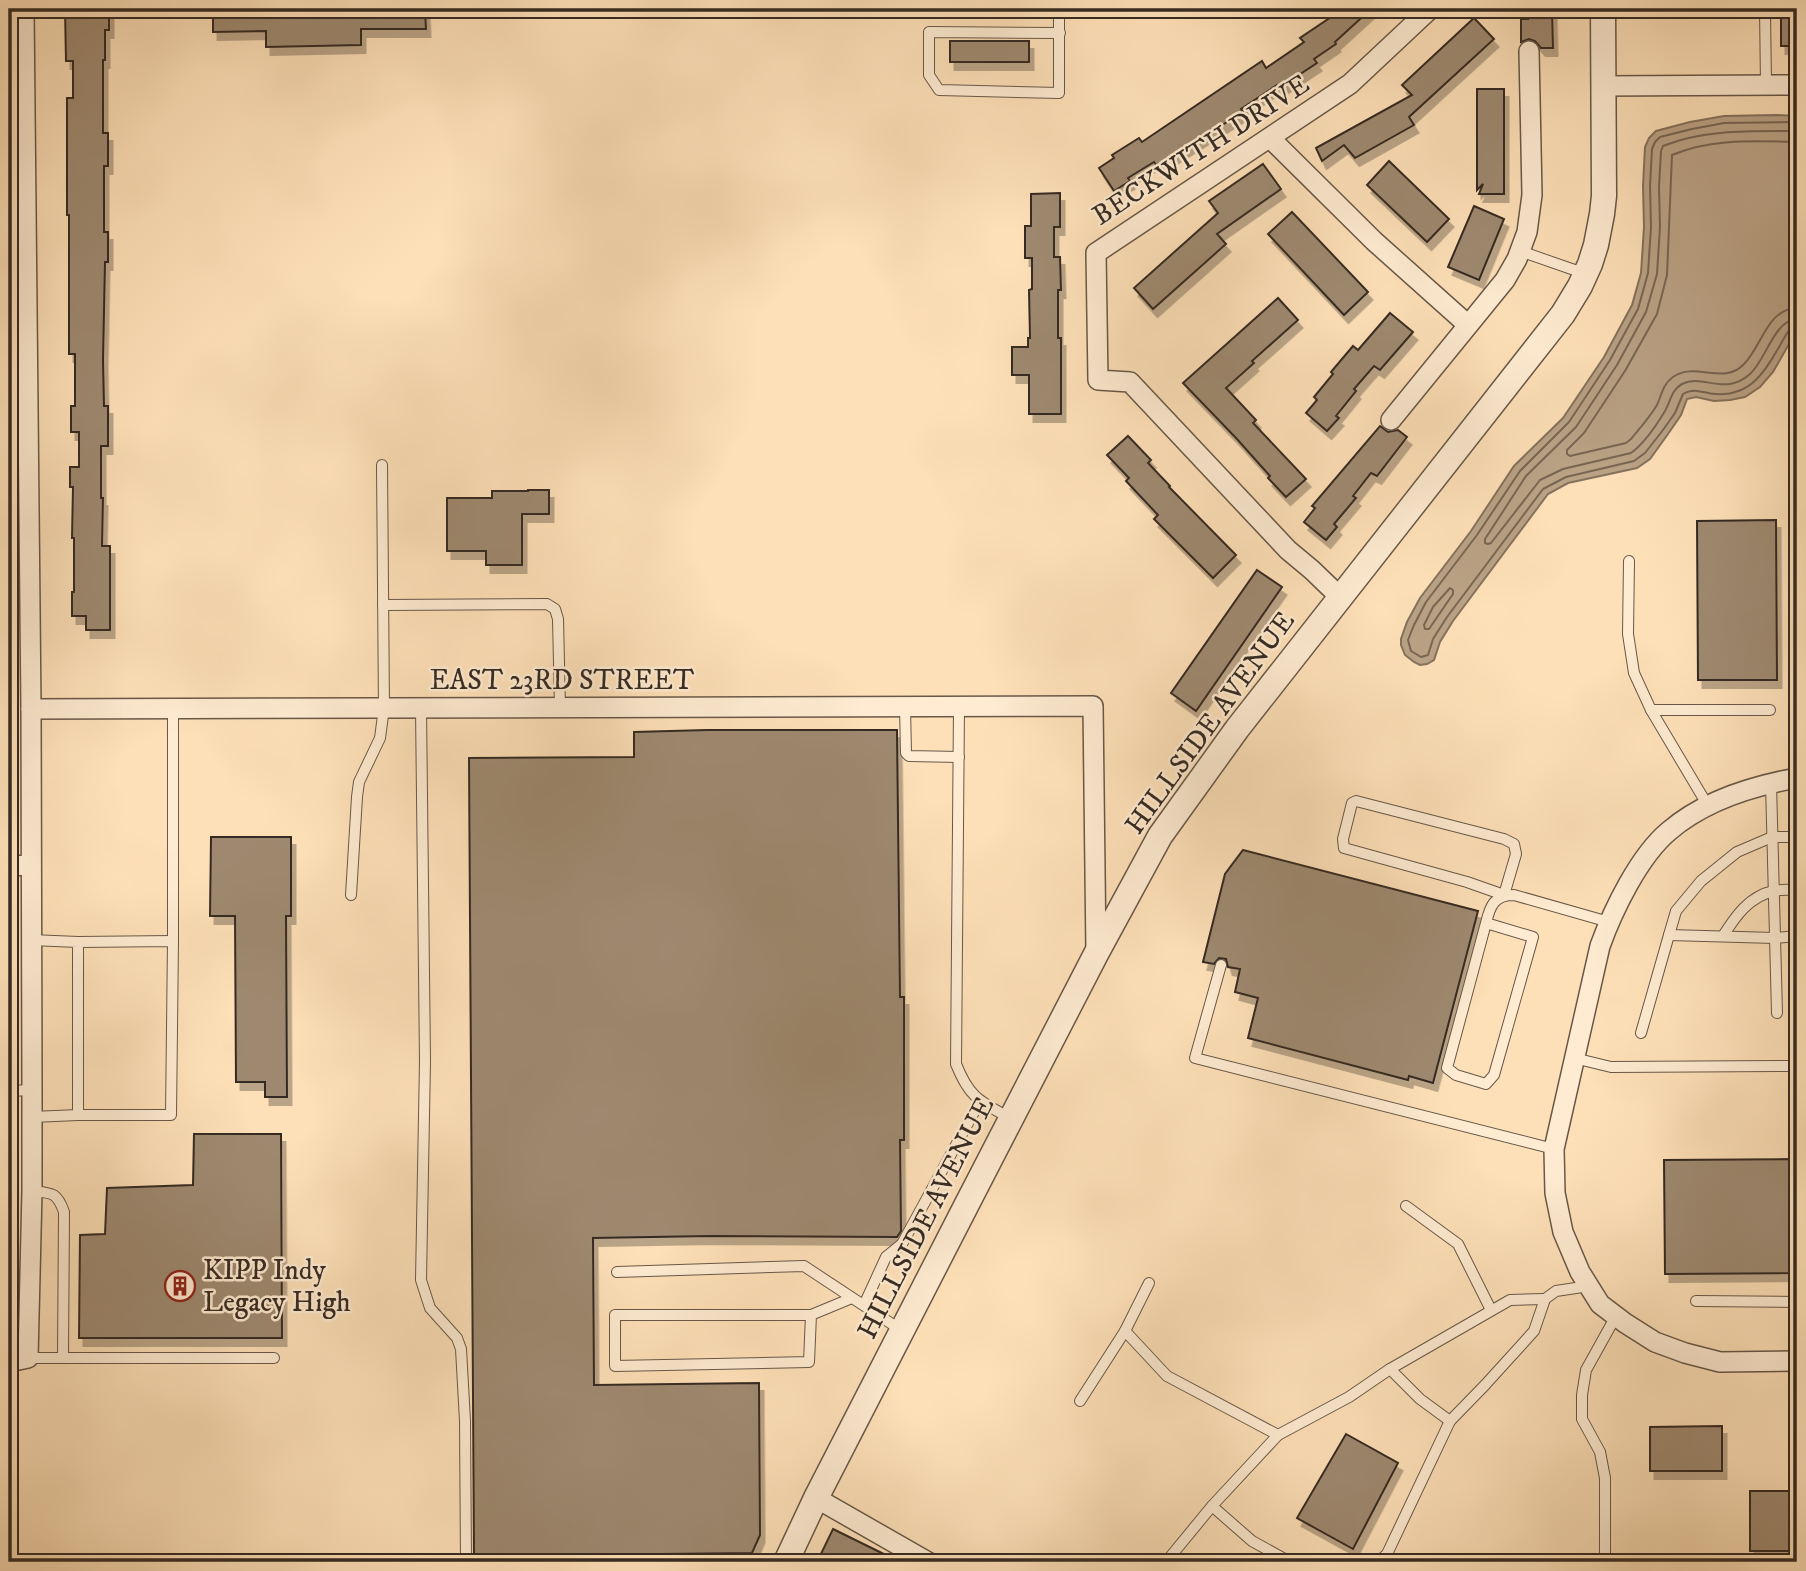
<svg xmlns="http://www.w3.org/2000/svg" width="1806" height="1571" viewBox="0 0 1806 1571" font-family="'IM FELL DW Pica',serif">
<defs>
<filter id="shadow"><feDropShadow dx="4.5" dy="8" stdDeviation="0" flood-color="#0004"/></filter>
</defs>
<rect width="100%" height="100%" fill="#fee0b8"/>
<filter id="stains"><feTurbulence type="fractalNoise" baseFrequency=".00286" numOctaves="4"/><feColorMatrix values="0 0 0 0 .2 0 0 0 0 .09 0 0 0 0 .02 0 0 0 .5 -.17"/></filter>
<radialGradient id="worn" r=".72"><stop offset=".6" stop-color="#630" stop-opacity="0"/><stop offset="1" stop-color="#630" stop-opacity=".3"/></radialGradient>
<polygon fill="#baa285" stroke="#85725d" stroke-width="2" points="1776,115 1797,116 1797,330 1773,372 1760,387 1745,397 1730,400 1714,401 1696,397 1687,399 1681,415 1668,434 1650,459 1637,468 1568,483 1548,494 1453,621 1440,642 1434,660 1427,664 1420,665 1414,662 1405,655 1401,645 1401,639 1407,622 1420,598 1471,531 1514,466 1563,418 1604,357 1632,305 1641,273 1644,227 1643,186 1645,147 1649,138 1656,131 1690,122 1724,116"/>
<g fill="none" stroke-linecap="round" stroke-linejoin="round">
<g stroke="#786654" stroke-width="2">
<path d="M1797 122 1724 123 1692 129 1660 137 1655 142 1652 149 1650 186 1651 227 1648 273 1638 309 1610 360 1569 422 1520 471 1477 535 1426 602 1414 625 1408 640 1411 651 1421 657 1428 655 1433 639 1447 617 1543 489 1566 477 1634 461 1645 453 1663 430 1675 413 1683 394C1694 387 1703 393 1715 394 1758 397 1770 360 1789 330L1797 328"/>
<path d="M1797 131C1753 131 1704 129 1663 146L1661 151 1659 187 1660 227 1657 274 1646 312 1617 365 1576 427 1526 476 1485 539V543L1488 544 1491 543 1540 480 1563 469 1631 453C1645 443 1656 426 1665 411 1671 401 1671 390 1682 384 1703 373 1724 397 1750 374 1766 360 1774 320 1797 319"/>
<path d="M1797 142C1756 141 1711 138 1672 155L1667 275 1657 314 1625 371 1584 433 1567 450V454L1570 456 1626 443 1631 439C1640 428 1650 417 1657 405 1662 394 1663 384 1673 377 1696 361 1724 386 1744 364 1762 346 1767 309 1797 308"/>
<polygon points="1450,588 1453,590 1453,594 1429,629 1425,629 1424,625 1433,607"/>
</g>
</g>
<g fill="#9e8970" stroke="#362a22" stroke-width="2" filter="url(#shadow)">
<polygon points="65,9 109,9 109,30 105,30 105,60 103,60 103,133 108,133 108,166 104,166 104,232 108,232 108,262 105,262 103,360 104,406 108,406 108,446 101,446 101,498 103,498 102,546 110,546 110,630 86,630 86,616 72,616 72,592 74,592 74,538 72,538 73,487 70,487 70,467 79,467 79,432 71,432 71,406 75,406 75,354 69,354 69,215 67,215 67,98 73,98 73,61 66,61"/>
<polygon points="213,9 425,9 426,29 361,29 361,45 266,47 266,31 213,32"/>
<polygon points="1328,9 1371,9 1335,42 1336,44 1314,59 1317,63 1279,88 1277,85 1241,109 1243,112 1157,166 1154,162 1128,178 1130,181 1114,191 1099,168 1114,158 1112,155 1139,138 1142,142 1262,61 1266,68 1304,42 1300,38 1334,15"/>
<polygon points="1528,9 1552,9 1553,48 1541,48 1535,41 1529,39 1521,42 1521,19 1528,19"/>
<rect x="1781" y="9" width="16" height="37"/>
<polygon points="1474,18 1494,39 1409,117 1414,125 1355,158 1344,145 1322,161 1316,148 1412,95 1402,85"/>
<rect x="950" y="41" width="79" height="21"/>
<polygon points="1477,89 1504,89 1504,194 1479,194 1483,184 1477,190"/>
<polygon points="1389,161 1449,219 1427,242 1367,185"/>
<polygon points="1263,164 1281,189 1217,234 1226,244 1153,309 1134,288 1218,213 1209,201"/>
<polygon points="1060,193 1060,227 1054,227 1054,257 1060,257 1061,290 1058,290 1058,338 1061,338 1061,414 1029,414 1029,375 1012,375 1012,347 1028,347 1028,338 1030,338 1029,290 1032,289 1032,258 1025,258 1025,226 1031,226 1031,194"/>
<polygon points="1474,206 1504,219 1479,280 1448,267"/>
<polygon points="1292,212 1368,292 1344,315 1268,234"/>
<polygon points="1278,298 1298,320 1252,361 1254,363 1226,388 1256,420 1253,423 1306,479 1286,497 1268,478 1270,476 1236,438 1183,383"/>
<polygon points="1390,313 1413,332 1380,370 1374,366 1354,389 1356,391 1336,416 1339,418 1327,431 1306,413 1317,400 1314,397 1333,374 1331,372 1353,346 1358,350"/>
<polygon points="1380,426 1388,432 1398,430 1407,437 1377,476 1371,473 1353,496 1356,498 1334,524 1337,527 1326,540 1304,522 1315,508 1312,506"/>
<polygon points="1128,436 1151,460 1148,463 1170,486 1169,487 1236,555 1213,578 1154,519 1158,515 1126,481 1129,478 1107,455"/>
<polygon points="528,490 549,490 549,514 522,514 522,565 486,565 486,551 447,551 447,498 492,498 492,491 528,491"/>
<polygon points="1776,520 1777,680 1698,680 1697,521"/>
<polygon points="1257,570 1282,587 1196,711 1171,693"/>
<polygon points="707,730 897,730 900,997 904,997 904,1140 900,1140 901,1231 897,1237 710,1236 593,1238 594,1385 759,1383 760,1535 752,1553 474,1556 469,758 634,757 634,732"/>
<polygon points="211,837 291,837 291,916 286,916 287,1097 265,1097 265,1082 236,1082 235,916 210,916"/>
<polygon points="1243,850 1478,911 1433,1083 1409,1076 1408,1080 1248,1038 1258,998 1235,992 1240,969 1228,967 1226,959 1219,958 1214,964 1203,962 1225,874"/>
<polygon points="194,1134 281,1134 282,1338 79,1338 80,1235 105,1234 107,1188 193,1185"/>
<polygon points="1797,1159 1797,1273 1665,1274 1664,1160"/>
<polygon points="1722,1426 1722,1471 1650,1471 1650,1427"/>
<polygon points="1346,1434 1398,1463 1353,1549 1297,1518"/>
<rect x="1750" y="1491" width="47" height="60"/>
<polygon points="833,1529 900,1562 817,1562"/>
</g>
<g fill="none" stroke-linecap="round" stroke-linejoin="round">
<g stroke="#685848" stroke-width="12">
<g id="service">
<polyline points="1059,9 1059,93 939,90 929,75 929,32 1060,33"/>
<polyline points="1765,9 1766,85"/>
<polyline points="1520,251 1586,274"/>
<polyline points="1629,561 1628,634 1634,673 1651,710 1708,806"/>
<polyline points="383,605 547,604 555,609 558,619 560,708"/>
<polyline points="905,707 906,753 909,756 959,757"/>
<path d="M959 707 956 1064C969 1097 979 1101 1010 1118"/>
<polyline points="173,708 173,941"/>
<polyline points="421,708 425,1061 421,1280 430,1308 457,1338 461,1349 465,1421 466,1562"/>
<polyline points="1651,710 1770,710"/>
<polyline points="1771,784 1777,1013"/>
<polygon points="1356,801 1504,839 1514,844 1516,854 1504,895 1467,882 1344,848 1343,839 1352,803"/>
<polyline points="1797,837 1772,837 1737,852 1701,881 1676,911 1669,935 1775,938 1797,936"/>
<polyline points="351,895 357,797 359,782 380,738 384,708 382,465"/>
<path d="M1486 923 1533 937 1494 1075 1486 1084 1456 1075 1447 1068 1486 923C1490 906 1494 895 1514 895L1609 922"/>
<path d="M1723 936C1735 917 1749 896 1774 891 1781 889 1790 890 1797 890"/>
<polyline points="31,940 78,942 173,941 171,1115 78,1115 78,942"/>
<polyline points="1221,965 1195,1058 1554,1149"/>
<polyline points="1641,1033 1669,935"/>
<polyline points="1574,1058 1611,1067 1797,1066"/>
<polyline points="9,1091 32,1090"/>
<polyline points="32,1117 78,1115"/>
<path d="M32 1191C52 1193 57 1192 64 1212L63 1357"/>
<polyline points="1406,1206 1458,1244 1491,1310"/>
<polyline points="617,1272 804,1266 901,1330"/>
<polyline points="1696,1301 1797,1302"/>
<polyline points="864,1305 886,1257 902,1244 980,1101"/>
<polyline points="811,1315 809,1362 615,1366 615,1315 811,1315 852,1298"/>
<polyline points="1125,1331 1167,1376 1278,1435"/>
<polyline points="28,1358 274,1358"/>
<polyline points="1390,1369 1420,1399 1450,1421 1485,1385 1534,1331 1545,1299 1556,1291 1589,1286"/>
<polyline points="1080,1401 1125,1331 1149,1283"/>
<polyline points="1212,1506 1252,1541 1290,1562"/>
<polyline points="1166,1562 1212,1506 1278,1435 1349,1397 1390,1369 1510,1300 1545,1299"/>
<polyline points="1378,1562 1387,1554 1450,1421"/>
<polyline points="1605,1562 1605,1478 1600,1452 1582,1419 1582,1395 1586,1370 1616,1316"/>
</g>
</g>
<g stroke="#685848" stroke-width="22">
<g id="minor">
<polyline points="1603,86 1797,85"/>
<polyline points="1270,138 1374,241 1468,325"/>
<polyline points="1391,420 1505,280 1517,259 1527,232 1532,195 1529,51"/>
<polyline points="1341,598 1312,570 1288,550 1130,382 1098,380 1096,253 1350,84 1430,9"/>
<polyline points="31,709 1093,706 1096,953"/>
<path d="M1797 778C1752 786 1704 801 1669 831 1639 856 1613 910 1600 946L1554 1149 1555 1193 1563 1232 1580 1272 1600 1304 1625 1323 1655 1342 1685 1353 1720 1362 1797 1361"/>
<polyline points="9,866 31,865"/>
<polyline points="9,1362 28,1358 32,1191 32,1090 31,709 24,9"/>
<polyline points="816,1498 928,1562"/>
</g>
</g>
<g stroke="#685848" stroke-width="27">
<polyline id="tertiary" points="786,1562 816,1498 967,1204 1096,954 1160,836 1237,729 1563,314 1580,286 1590,264 1596,245 1602,214 1604,196 1603,9"/>
</g>
<use href="#service" stroke="#feebd1" stroke-width="10"/>
<use href="#minor" stroke="#feebd1" stroke-width="19"/>
<use href="#tertiary" stroke="#feebd1" stroke-width="24"/>
</g>
<defs>
<g id="building-ring" transform="scale(1.575)"><circle r="9.5" fill="#feebd1" stroke="#8f2418" stroke-width="1.5"/><path d="M-4-6H4V6H1V3H-1V6H-4ZM-2.5-4.3h1.7v1.8h-1.7ZM.8-4.3h1.7v1.8H.8ZM-2.5-1h1.7V.8h-1.7ZM.8-1h1.7V.8H.8Z" fill="#8f2418"/></g>
</defs>
<g fill-rule="evenodd">
<use href="#building-ring" x="180" y="1286"/>
</g>
<g text-anchor="middle" dominant-baseline="central" stroke-width="5" stroke-linejoin="round" paint-order="stroke">
<g font-size="28" fill="#362a22" stroke="#feebd1">
<text transform="translate(1201 150) rotate(-33)">BECKWITH DRIVE</text>
<text x="562" y="680">EAST 23RD STREET</text>
<text transform="translate(1210 723) rotate(-54)">HILLSIDE AVENUE</text>
<text transform="translate(926 1218) rotate(-63)">HILLSIDE AVENUE</text>
</g>
<g font-size="28" fill="#362a22" stroke="#feebd1" text-anchor="start">
<text x="203" y="1270">KIPP Indy<tspan x="203" dy="32">Legacy High</tspan></text>
</g>
</g>
<rect width="1806" height="1571" fill="none" stroke="#fee0b8" stroke-width="35"/>
<rect x="10" y="10" width="1785" height="1550" fill="none" stroke="#362a22" stroke-width="3.5"/>
<rect x="18" y="18" width="1771" height="1536" fill="none" stroke="#362a22" stroke-width="2"/>
<rect width="100%" height="100%" filter="url(#stains)"/>
<rect width="100%" height="100%" fill="url(#worn)"/>
</svg>
